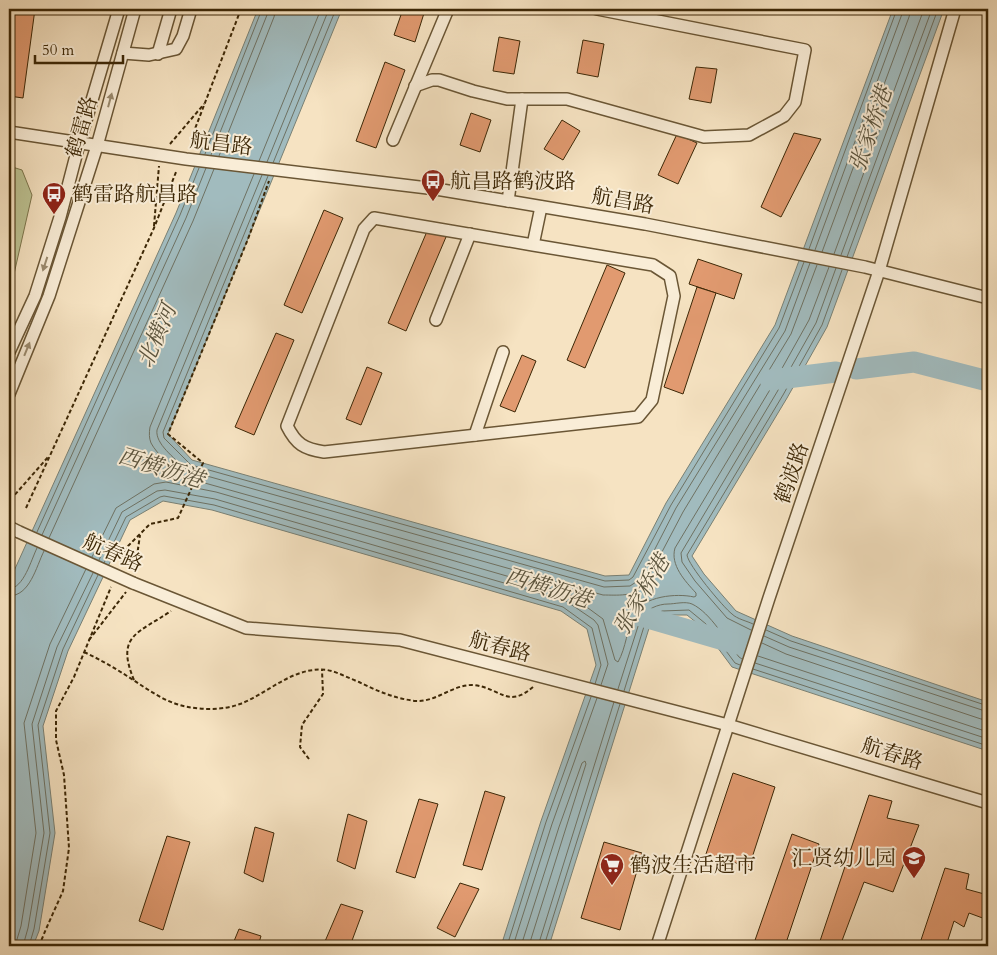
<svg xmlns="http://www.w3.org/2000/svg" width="997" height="955" viewBox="0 0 997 955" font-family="Cardo,'Noto Serif SC',serif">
<rect width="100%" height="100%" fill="#f6e3c2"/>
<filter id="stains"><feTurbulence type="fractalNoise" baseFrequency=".004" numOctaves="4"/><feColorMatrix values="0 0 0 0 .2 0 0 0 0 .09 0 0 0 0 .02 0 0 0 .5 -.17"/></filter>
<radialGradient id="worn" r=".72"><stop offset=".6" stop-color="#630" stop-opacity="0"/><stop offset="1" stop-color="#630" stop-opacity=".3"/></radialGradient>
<polygon fill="#bdc393" stroke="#7c754c" points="9,166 22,170 32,195 14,274 9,273"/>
<polygon fill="#a1bbbe" stroke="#798074" points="258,9 342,9 168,434 192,460 605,576 629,575 666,503 775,325 893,9 944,9 827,327 787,398 692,556 704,574 736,611 792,636 988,702 988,751 732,667 703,628 687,615 663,615 651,622 549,946 501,946 541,821 596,665 587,629 561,611 212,510 163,501 130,520 68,651 43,726 55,833 39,931 33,946 9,946 9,582 176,213"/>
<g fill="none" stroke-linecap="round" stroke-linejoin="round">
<g stroke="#6e7162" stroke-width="1">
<polyline points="205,154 262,9"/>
<polyline points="211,155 267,15 268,9"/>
<polyline points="219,156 274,17 276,9"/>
<polyline points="259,161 321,9"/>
<polyline points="267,162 329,9"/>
<polyline points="273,163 336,9"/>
<path d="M254 174 150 427C149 433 149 438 151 443 156 453 177 474 187 478L603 595C617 595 634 597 644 586L683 512 791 334 817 265"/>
<path d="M262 175 157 430C155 444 175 458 184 468L189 471 604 587 630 586 639 580 676 508 785 331 810 263"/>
<polyline points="268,176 163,432 164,438 191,465 605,581 629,580 633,577 671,505 779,328 804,262"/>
<polyline points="809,249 897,9"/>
<polyline points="815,250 902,14 903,9"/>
<polyline points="822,252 909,17 911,9"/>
<polyline points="834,254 924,9"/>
<polyline points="841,255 932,9"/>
<polyline points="847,257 938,9"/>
<polyline points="37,532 180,215 199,168"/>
<polyline points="42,535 186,218 206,168"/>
<polyline points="49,538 193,221 214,169"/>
<path d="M92 557 116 508 154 484 166 482 216 492 569 594 603 619 615 660 618 662C626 648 627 629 634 614 643 596 677 593 694 597L696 596V593C685 581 670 565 675 548L771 388 809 320 829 267"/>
<polyline points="99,560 122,512 157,491 165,490 215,499 566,601 594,620 598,625 608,664 601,685"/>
<polyline points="104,563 126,517 160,497 164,496 214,505 563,607 592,628 601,665 595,684"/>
<path d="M9 589C24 588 31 560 37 548"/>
<path d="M9 596C30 596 36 567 44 551"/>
<path d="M753 624C747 621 737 619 732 614 723 607 688 565 687 555L783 395 822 325 842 270"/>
<polyline points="751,630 727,618 695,581 682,562 681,553 777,392 816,323 836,268"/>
<polyline points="766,630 791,641 988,706"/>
<polyline points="764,636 789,647 988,712"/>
<polyline points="762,643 786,654 981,719 988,720"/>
<polyline points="758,656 988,732"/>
<polyline points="755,663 988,739"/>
<polyline points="753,669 988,746"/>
<path d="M618 689 641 617C647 609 658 604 668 604 675 604 685 601 692 604 711 613 726 641 739 657L742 659"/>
<polyline points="624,691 646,620 662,611 689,610 706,624 735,663 740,665"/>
<polyline points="15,946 21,926 36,833 24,723 50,644 86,569"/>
<polyline points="23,946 28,928 44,833 32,724 57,647 93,573"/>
<polyline points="29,946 34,929 50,833 38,725 63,649 98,575"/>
<polyline points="507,946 546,822 591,697"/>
<polyline points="513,946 552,824 597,698"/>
<polyline points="521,946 559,827 582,763 585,761 586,764 531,939 530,946"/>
<polyline points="538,946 614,702"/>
<polyline points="544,946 620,704"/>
</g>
<g stroke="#a1bbbe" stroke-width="21">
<polyline points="856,369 914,362 988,381"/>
<polyline points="770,380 836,372"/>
<polyline points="627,612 737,644"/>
</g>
</g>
<g fill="#e19a70" stroke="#3c2706">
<polygon points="9,9 35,9 23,98 9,96"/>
<polygon points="403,9 425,10 415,42 394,35"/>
<polygon points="499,37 520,41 514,74 493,71"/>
<polygon points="583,40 604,44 598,77 577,73"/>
<polygon points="385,62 405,70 376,148 356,141"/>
<polygon points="696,67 717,69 711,103 689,99"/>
<polygon points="471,113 491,120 480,152 460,145"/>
<polygon points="562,120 580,131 563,160 544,149"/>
<polygon points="794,133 821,139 781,217 761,207"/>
<polygon points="677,134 697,143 678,184 658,175"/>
<polygon points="324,210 343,218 302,313 284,305"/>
<polygon points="428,229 446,237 406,331 388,323"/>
<polygon points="698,259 742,274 734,299 689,284"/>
<polygon points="607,265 625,273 585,368 567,360"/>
<polygon points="697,287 716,293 683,394 664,387"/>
<polygon points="276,333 294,340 254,435 235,427"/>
<polygon points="522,355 536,361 515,412 500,406"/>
<polygon points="367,367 382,373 361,425 346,419"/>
<polygon points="733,773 775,787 749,867 706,854"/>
<polygon points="485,791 505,797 482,870 463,865"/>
<polygon points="869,795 892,801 887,818 919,825 893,892 864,882 840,946 820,941"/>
<polygon points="419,799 438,804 415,878 396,872"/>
<polygon points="348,814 367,821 355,869 337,861"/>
<polygon points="255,827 274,833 263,882 244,873"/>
<polygon points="792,834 819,844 785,946 753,946"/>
<polygon points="167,836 190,842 163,930 139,921"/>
<polygon points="604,842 642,853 620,930 581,918"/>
<polygon points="945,868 969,874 966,889 988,895 988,920 969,913 964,927 954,921 946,946 919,946"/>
<polygon points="460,883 479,889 455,937 437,928"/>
<polygon points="341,904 363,911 350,946 323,946"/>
<polygon points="988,921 988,946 980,946"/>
<polygon points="239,929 261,936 258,946 232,946"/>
</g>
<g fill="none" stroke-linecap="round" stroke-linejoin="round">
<g stroke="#6a5635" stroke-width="14">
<g id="minor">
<polyline points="123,53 149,55 176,49 183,36 191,9"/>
<polyline points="158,54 171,9"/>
<polyline points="415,86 432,80 439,80 473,91 507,99 567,99 704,137 749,135 784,116 795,102 805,50 597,9"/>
<polyline points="9,132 186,159 436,189 508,201 645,224 865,267 988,298"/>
<polyline points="393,140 448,9"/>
<polyline points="508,201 522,99"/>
<path d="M533 245 374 218 364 229 287 426C296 444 304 449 324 452L638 417 652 400 674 296 670 276 653 265 533 245 541 207"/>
<polyline points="436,320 470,234"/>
<polyline points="9,352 35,296 60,217 79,144 119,9"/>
<polyline points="9,394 49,296 97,146 135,9"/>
<polyline points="475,435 503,352"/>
<polyline points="9,527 19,532"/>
<polyline points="133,583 246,628 400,640 728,725 988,803"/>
<polyline points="657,946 769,598 879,271 955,9"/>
</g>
</g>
<g stroke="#3c2706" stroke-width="2" stroke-dasharray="4 2.5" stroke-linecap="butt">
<polyline points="193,134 241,9"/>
<polyline points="170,144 204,104"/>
<polyline points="154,226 159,166"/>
<polyline points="9,506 12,498 49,456"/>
<polyline points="26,508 154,228 176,172"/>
<polyline points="120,564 127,547 150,524 178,518 203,463 168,434 248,239 269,181"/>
<polyline points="135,570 140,535"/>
<polyline points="89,640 126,592"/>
<path d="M84 652C99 659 113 667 127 676 146 688 165 703 188 707 204 710 224 710 240 704 269 693 293 666 327 670 338 672 348 678 359 682 377 691 396 699 416 701 437 702 453 684 474 685 500 688 508 709 533 687"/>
<path d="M134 680C115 635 139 633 171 611"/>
<polyline points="309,759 300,747 302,725 323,694 322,670"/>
<polyline points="39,946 46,929 63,891 69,848 64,775 56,740 56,711 74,677 111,587"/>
</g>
<use href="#minor" stroke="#f9edd7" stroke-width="11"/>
<g stroke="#6a5635" stroke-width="14" stroke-linecap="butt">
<polyline id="minor-bridge" points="19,532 133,583"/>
</g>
<use href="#minor-bridge" stroke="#f9edd7" stroke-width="11"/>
</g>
<defs><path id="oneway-solid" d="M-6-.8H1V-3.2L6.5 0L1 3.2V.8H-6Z" transform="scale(1.25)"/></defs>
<g fill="#9a8a6e">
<use href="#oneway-solid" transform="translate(110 100) rotate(-75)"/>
<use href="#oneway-solid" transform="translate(45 264) rotate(108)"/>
<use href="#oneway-solid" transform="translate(27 349) rotate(-68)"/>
</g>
<defs>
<g id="bus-pin" transform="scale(1.25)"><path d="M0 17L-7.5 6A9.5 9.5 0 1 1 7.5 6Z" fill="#8f2418" stroke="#f9edd7"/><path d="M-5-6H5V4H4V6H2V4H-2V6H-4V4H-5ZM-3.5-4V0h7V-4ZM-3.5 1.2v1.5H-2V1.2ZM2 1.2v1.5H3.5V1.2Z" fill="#fff"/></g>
<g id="school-pin" transform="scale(1.25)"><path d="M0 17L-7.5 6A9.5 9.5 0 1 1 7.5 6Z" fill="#8f2418" stroke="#f9edd7"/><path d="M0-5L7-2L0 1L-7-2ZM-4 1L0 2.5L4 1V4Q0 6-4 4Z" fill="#fff"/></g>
<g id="supermarket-pin" transform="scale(1.25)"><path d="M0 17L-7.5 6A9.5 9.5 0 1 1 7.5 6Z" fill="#8f2418" stroke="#f9edd7"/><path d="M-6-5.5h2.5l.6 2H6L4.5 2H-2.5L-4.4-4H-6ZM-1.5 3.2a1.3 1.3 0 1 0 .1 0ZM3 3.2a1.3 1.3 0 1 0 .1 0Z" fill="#fff"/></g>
</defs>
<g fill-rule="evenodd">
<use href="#bus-pin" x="433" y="181"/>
<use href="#bus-pin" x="54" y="194"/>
<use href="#school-pin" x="914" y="858"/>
<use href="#supermarket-pin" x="612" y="865"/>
</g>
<g text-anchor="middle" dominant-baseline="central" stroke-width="4" stroke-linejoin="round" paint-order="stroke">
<g font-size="21" fill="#3c2706" stroke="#f9edd7">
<text transform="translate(82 127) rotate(-74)">鹤雷路</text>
<text transform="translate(221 144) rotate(7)">航昌路</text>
<text transform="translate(623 201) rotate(10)">航昌路</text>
<text transform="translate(792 473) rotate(-71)">鹤波路</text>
<text transform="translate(113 553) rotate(24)">航春路</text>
<text transform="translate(500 647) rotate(15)">航春路</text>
<text transform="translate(892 754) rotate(17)">航春路</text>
</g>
<g font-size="21" fill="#3c2706" stroke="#f9edd7" text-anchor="start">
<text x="450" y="181">航昌路鹤波路</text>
<text x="72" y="194">鹤雷路航昌路</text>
<text x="896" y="858" text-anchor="end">汇贤幼儿园</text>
<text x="630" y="865">鹤波生活超市</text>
</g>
<g font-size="22" font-style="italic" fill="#5a533d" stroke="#f9edd7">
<text transform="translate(871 129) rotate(-71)">张家桥港</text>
<text transform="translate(157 336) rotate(-67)">北横河</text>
<text transform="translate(161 468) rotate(17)">西横沥港</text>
<text transform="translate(548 588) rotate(17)">西横沥港</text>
<text transform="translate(642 595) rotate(-60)">张家桥港</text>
</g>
</g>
<rect width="997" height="955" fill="none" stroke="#f6e3c2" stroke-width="30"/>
<rect x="10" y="10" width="977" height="935" fill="none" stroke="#3c2706" stroke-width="2.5"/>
<rect x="15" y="15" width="967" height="925" fill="none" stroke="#3c2706"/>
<path d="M35 55v8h88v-8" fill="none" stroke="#3c2706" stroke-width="2.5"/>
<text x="42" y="55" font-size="15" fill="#3c2706" stroke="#f9edd7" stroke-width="4" paint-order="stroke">50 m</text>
<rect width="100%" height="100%" filter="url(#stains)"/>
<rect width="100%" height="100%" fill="url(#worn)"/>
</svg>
